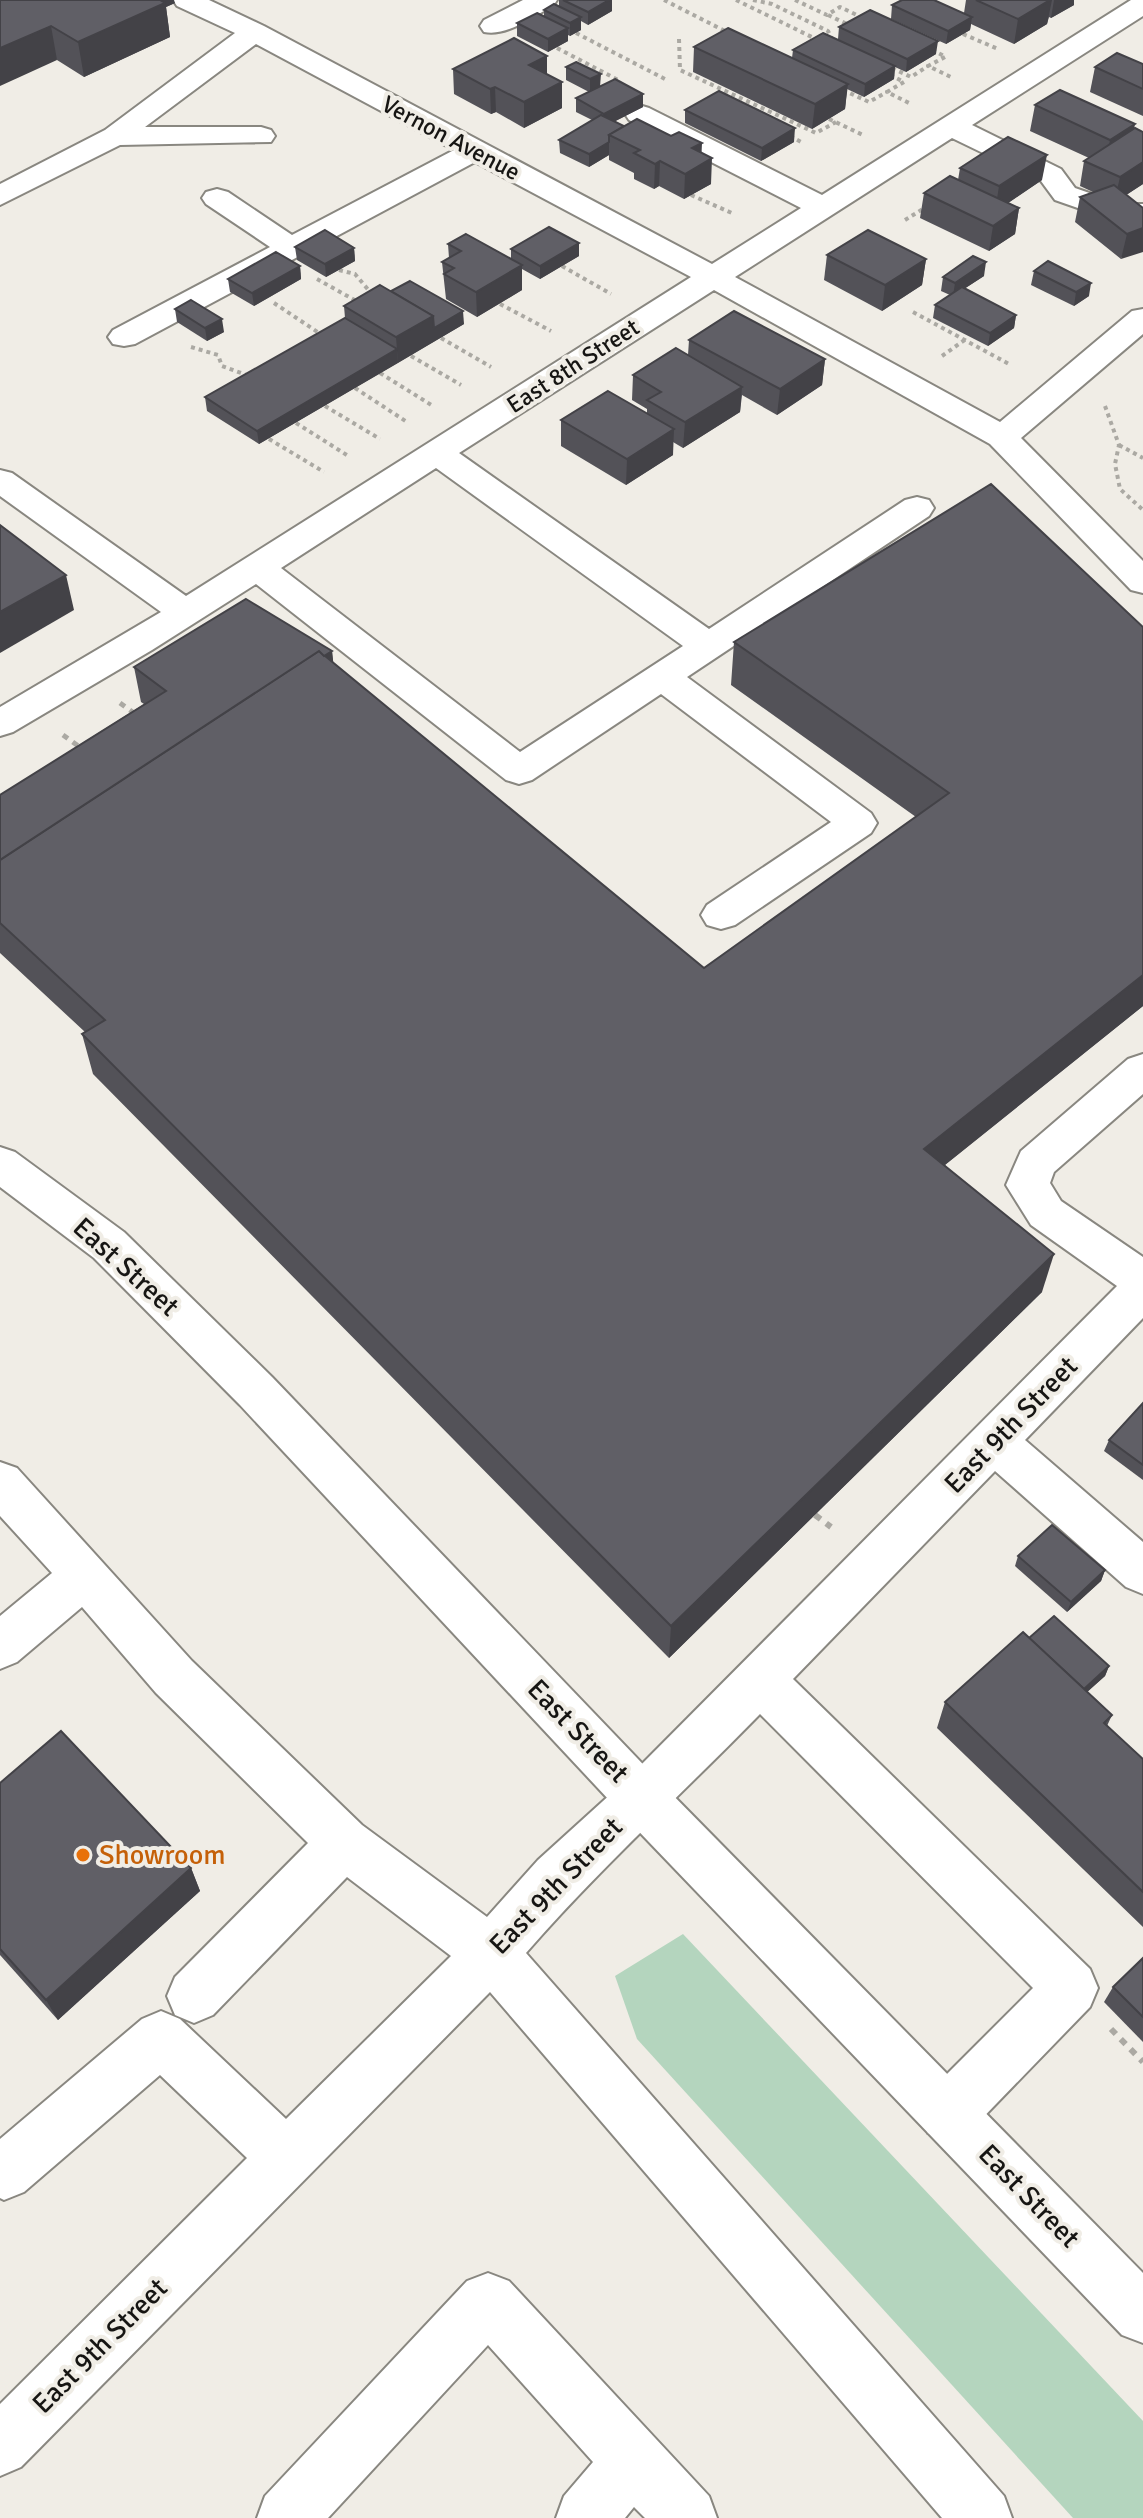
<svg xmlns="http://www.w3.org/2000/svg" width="1143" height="2518" viewBox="0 0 1143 2518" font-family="Signika,sans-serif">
<rect width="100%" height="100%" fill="#f0ede6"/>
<polygon fill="#b4d5be" points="683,1934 1143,2421 1143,2518 1073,2518 637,2039 615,1976"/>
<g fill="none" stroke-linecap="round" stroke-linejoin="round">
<g stroke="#898780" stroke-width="4">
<g id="minor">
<path d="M173 0H209L264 26 712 264 801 208 629 120 625 114 629 108 639 105 649 108 822 195 1131 0H1143V16L972 125 1061 169 1075 188 1121 204H1143V222H1118L1055 200 1041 181 952 138 735 277 1000 422 1132 311 1143 309V334L1021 438 1143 561V593L1131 590 990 444 714 290 459 453 709 629 905 500 917 497 929 500 934 508 929 516 687 677 871 813 877 823 871 833 735 925 721 929 707 925 701 915 707 905 831 822 661 694 532 780 519 784 506 780 256 584 152 650 13 732 0 736V707L161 612 0 496V470L12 473 186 596 691 277 475 162 135 344 124 346 113 344 108 337 113 330 270 247 206 204 202 198 206 192 217 189 228 192 292 235 454 150 256 44 145 127H261L271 130 275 136 271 142 120 145 0 205V184L105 130 235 33 177 6ZM436 468 683 646 520 752 281 568Z"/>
<path d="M523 0H557L553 6C533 16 507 37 484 32L480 26 484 20Z"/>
<path d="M1143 1054V1094L1054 1172 1050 1183 1061 1201 1143 1257V1318L1025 1440 1143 1542V1594L1126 1587 995 1471 793 1679 1090 1969 1098 1988 1090 2007 968 2133 948 2141 928 2133 920 2113 928 2093 1033 1988 760 1714C682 1794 599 1869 526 1953L1004 2496 1012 2518H942L490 1992 21 2467 0 2476V2404L247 2158 160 2075 24 2192 4 2200 0 2198V2139L142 2019 161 2011 180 2019 286 2119 451 1956 347 1877 213 2015 194 2023 175 2015 167 1996 175 1977 308 1843 156 1693 82 1607 17 1662 0 1669V1616L52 1573 0 1516V1462L17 1468 192 1661 362 1825 487 1917 538 1860 624 1782 1117 1286 1031 1225 1006 1185 1021 1151 1128 1059Z"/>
<polygon points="488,2273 509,2281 709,2496 717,2518 645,2518 634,2507 625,2518 556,2518 564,2496 593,2462 488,2345 328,2518 257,2518 265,2496 467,2281"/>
</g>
</g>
<g stroke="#898780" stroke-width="4">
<polygon id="major" points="0,1147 15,1152 124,1232 272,1377 660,1782 1143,2273 1143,2343 1122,2335 624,1816 240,1405 94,1258 0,1187"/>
</g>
<g stroke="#aba9a3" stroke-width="4" stroke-dasharray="4 4" stroke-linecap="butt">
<polyline points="664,0 727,32"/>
<polyline points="736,0 820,41"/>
<polyline points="753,0 772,4 828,31 832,39"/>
<polyline points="795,0 827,15 840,7 861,17"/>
<polyline points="828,15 851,26"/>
<polyline points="576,33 665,79"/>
<polyline points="963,34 998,49"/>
<polyline points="679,39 680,70 816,133 836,122"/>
<polyline points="557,48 620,81"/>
<polyline points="932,50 946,57"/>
<polyline points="945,57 928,66 953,78"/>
<polyline points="892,68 911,77 928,66"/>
<polyline points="890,75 904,82"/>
<polyline points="904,82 887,92 909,103"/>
<polyline points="843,90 869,102 887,92"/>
<polyline points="829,119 863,135"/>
<polyline points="790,136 803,143"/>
<polyline points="691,195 734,214"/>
<polyline points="905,220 926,207"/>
<polyline points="562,266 611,294"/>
<polyline points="339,270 355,274 371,293"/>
<polyline points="317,279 358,302"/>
<polyline points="274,303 322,335"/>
<polyline points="500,304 551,331"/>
<polyline points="913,312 1009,364"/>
<polyline points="441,338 491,367"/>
<polyline points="191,347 218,355 222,366 252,377"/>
<polyline points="411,356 461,385"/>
<polyline points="942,356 966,339"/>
<polyline points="380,373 433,406"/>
<polyline points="355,388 407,422"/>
<polyline points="325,406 380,439"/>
<polyline points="1105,406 1119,445 1115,464 1120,489 1143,510"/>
<polyline points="296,423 350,457"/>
<polyline points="269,439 324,472"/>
<polyline points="1119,445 1143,458"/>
</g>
<g stroke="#aba9a3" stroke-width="5" stroke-dasharray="6 6" stroke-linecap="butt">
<polyline points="120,703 138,716"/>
<polyline points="63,735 81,748"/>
</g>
<g stroke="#aba9a3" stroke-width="6" stroke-dasharray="7 7" stroke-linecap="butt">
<polyline points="815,1515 831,1527"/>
<polyline points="1111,2029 1143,2062"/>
</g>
<use href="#minor" fill="#fff" fill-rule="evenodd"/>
<use href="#major" fill="#fff" fill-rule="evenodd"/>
</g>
<g fill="#535258">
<polygon points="0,0 175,3 166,7 170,37 84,77 57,60"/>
<polygon points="559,0 612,0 612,11 588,25 581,21 581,30 570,36 568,35 568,41 548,52 517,36 517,23 544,16 544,10 559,7"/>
<polygon points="966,0 1074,0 1074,5 1051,18 1049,17 1047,24 1014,44 971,24 970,30 946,44 891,19 892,5 964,13"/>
<polygon points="839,27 936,54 906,72 895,67 894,79 864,97 847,89 845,109 812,129 693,72 694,47 792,58 793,50 838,39"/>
<polygon points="576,62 600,86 643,94 643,107 615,121 624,126 701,153 711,184 684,199 659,186 654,189 634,179 634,173 609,160 609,155 589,167 560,153 559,140 592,120 576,112 576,98 589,92 566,80 566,67"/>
<polygon points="1143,64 1143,116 1090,92 1095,67"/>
<polygon points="453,69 547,74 562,108 524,128 496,112 491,114 454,94"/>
<polygon points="1035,105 1134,129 1143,184 1126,195 1143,208 1121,259 1075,222 1080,197 1093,192 1080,186 1084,161 1089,158 1030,131"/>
<polygon points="685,110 794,142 761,161 685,123"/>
<polygon points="960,168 1042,180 1008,203 1019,208 1015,234 989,251 920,218 924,193 958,180"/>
<polygon points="448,244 511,259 511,249 579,256 540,279 522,269 522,290 477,317 446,299 442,262 449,258"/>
<polygon points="295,247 354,248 355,261 326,277 297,260"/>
<polygon points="827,255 926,259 922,285 882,311 824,280"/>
<polygon points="300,266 301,279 254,306 230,292 228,279"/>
<polygon points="1034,271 1089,296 1074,306 1031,285"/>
<polygon points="984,276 964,289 1016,315 1014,328 988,346 933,318 935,305 950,295 941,291 943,277"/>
<polygon points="391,291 464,324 259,444 207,411 205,397 345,318 344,306"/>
<polygon points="175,309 224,332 207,341 177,322"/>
<polygon points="689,340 825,359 822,385 777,415 742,395 740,412 683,448 673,442 673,455 626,485 561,446 561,420 647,413 647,409 632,400 633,375 688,355"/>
<polygon points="1143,627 1143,1006 945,1165 1042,1292 669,1658 93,1074 82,1034 85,1032 0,953 0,795 144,704 141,702 134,667 332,651 333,663 704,968 916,817 731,685 734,642"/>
<polygon points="1143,1403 1143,1480 1104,1451 1109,1440"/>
<polygon points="1018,1556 1105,1570 1101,1581 1067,1612 1015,1566"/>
<polygon points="1029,1638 1109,1666 1105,1676 1087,1692 1112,1715 1107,1726 1143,1759 1143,1927 937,1728 945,1702"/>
<polygon points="0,1783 191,1868 200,1891 58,2020 0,1955"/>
<polygon points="1143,1958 1143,2042 1104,2002 1113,1987"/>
</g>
<g fill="#434247">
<polygon points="136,0 174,0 175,3 166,7 170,37 84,77 78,42"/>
<polygon points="609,0 612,0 612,11 588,25 588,12"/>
<polygon points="1050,0 1052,0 1047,24 1014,44 1018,19"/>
<polygon points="1054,0 1074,0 1074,5 1051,18"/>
<polygon points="581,17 581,30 570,36 570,23"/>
<polygon points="972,17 970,30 946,44 948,31"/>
<polygon points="51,26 57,60 0,86 0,48"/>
<polygon points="568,28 568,41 548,52 548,39"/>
<polygon points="938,41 936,54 906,72 907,59"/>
<polygon points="547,56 547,81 529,65"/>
<polygon points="895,66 894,79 864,97 865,84"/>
<polygon points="601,74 600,87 590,93 590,79"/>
<polygon points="562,82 562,108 524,128 524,102"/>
<polygon points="848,84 845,109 812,129 815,104"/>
<polygon points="495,87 496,112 491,114 490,89"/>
<polygon points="643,94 643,107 604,127 604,114"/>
<polygon points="1135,124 1130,149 1105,165 1110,140"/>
<polygon points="795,128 794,142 761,161 762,148"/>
<polygon points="609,142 609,155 589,167 589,154"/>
<polygon points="702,143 701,165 712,158 711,184 684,199 685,174 692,148"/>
<polygon points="1047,155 1042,180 995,212 999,186"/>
<polygon points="660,161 659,186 654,189 655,164"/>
<polygon points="1143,162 1143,184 1114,203 1120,177"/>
<polygon points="1019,208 1015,234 989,251 993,226"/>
<polygon points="1143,228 1143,252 1121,259 1127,234"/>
<polygon points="579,243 579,256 540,279 540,266"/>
<polygon points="354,248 355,261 326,277 325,264"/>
<polygon points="926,259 922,285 882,311 885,285"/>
<polygon points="986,262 984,276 953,296 955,283"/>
<polygon points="522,265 522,290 477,317 476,292"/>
<polygon points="300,266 301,279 254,306 252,293"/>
<polygon points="1091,283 1089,296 1074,306 1076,292"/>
<polygon points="463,311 464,324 398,363 396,337 433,316"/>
<polygon points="1016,315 1014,328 988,346 990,333"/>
<polygon points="222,319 224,332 207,341 205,328"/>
<polygon points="397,349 398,363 259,444 257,431"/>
<polygon points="825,359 822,385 777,415 780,389"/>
<polygon points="742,387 740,412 683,448 685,422"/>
<polygon points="674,429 673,455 626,485 627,459"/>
<polygon points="66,575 74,610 0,653 0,612"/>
<polygon points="332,651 336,686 0,869"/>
<polygon points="1143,975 1143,1006 916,1188 924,1149"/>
<polygon points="1054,1254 1042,1292 669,1658 671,1626"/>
<polygon points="1105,1570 1101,1581 1067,1612 1071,1602"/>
<polygon points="1109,1666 1105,1676 1067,1710 1072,1700"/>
<polygon points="191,1868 200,1891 58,2020 46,2000"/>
</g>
<g fill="#605f66" stroke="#434247" stroke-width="2">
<polygon points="0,0 160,0 165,3 78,42 51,26 0,48"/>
<polygon points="563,0 609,0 588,12"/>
<polygon points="902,0 934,0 972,17 948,31 892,5"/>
<polygon points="976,0 1050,0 1018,19"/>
<polygon points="554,4 581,17 570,23 544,10"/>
<polygon points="870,10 938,41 907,59 839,27"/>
<polygon points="537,13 568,28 548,39 517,23"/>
<polygon points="728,28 848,84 815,104 694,47"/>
<polygon points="823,33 895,66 865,84 793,50"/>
<polygon points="514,38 547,56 529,65 562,82 524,102 495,87 490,89 453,69"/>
<polygon points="1117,53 1143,64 1143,89 1095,67"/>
<polygon points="576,62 601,74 590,79 566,67"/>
<polygon points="615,79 643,94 604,114 576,98"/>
<polygon points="1060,90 1135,124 1110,140 1035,105"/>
<polygon points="719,91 795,128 762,148 685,110"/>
<polygon points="601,115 624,126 609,135 609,142 589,154 559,140"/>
<polygon points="637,119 671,136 679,132 702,143 692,148 712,158 685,174 660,161 655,164 634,153 640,150 609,135"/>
<polygon points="1135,128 1143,132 1143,162 1120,177 1084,161"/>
<polygon points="1008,137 1047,155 999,186 960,168"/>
<polygon points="950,176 1019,208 993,226 924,193"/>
<polygon points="1114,185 1143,208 1143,228 1127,234 1080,197"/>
<polygon points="549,227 579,243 540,266 511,249"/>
<polygon points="325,230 354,248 325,264 295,247"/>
<polygon points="868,230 926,259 885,285 827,255"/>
<polygon points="466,234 522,265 476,292 444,274 454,268 442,262 461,251 448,244"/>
<polygon points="276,252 300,266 252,293 228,279"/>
<polygon points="973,256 986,262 955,283 943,277"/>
<polygon points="1048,261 1091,283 1076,292 1034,271"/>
<polygon points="410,281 463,311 434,328 433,316 391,291"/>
<polygon points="380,285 433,316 396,337 344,306"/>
<polygon points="962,287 1016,315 990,333 935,305"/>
<polygon points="191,300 222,319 205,328 175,309"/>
<polygon points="734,311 825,359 780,389 689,340"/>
<polygon points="345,318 397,349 257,431 205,397"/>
<polygon points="676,348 742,387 685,422 647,400 661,392 633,375"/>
<polygon points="608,391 674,429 627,459 561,420"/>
<polygon points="991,484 1143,627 1143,975 924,1149 1054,1254 671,1626 82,1034 105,1020 0,923 0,860 319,651 704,968 949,793 734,642"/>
<polygon points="0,525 66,575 0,612"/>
<polygon points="246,599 332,651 324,656 319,651 0,860 0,795 166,691 134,667"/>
<polygon points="1143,1403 1143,1465 1109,1440"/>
<polygon points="1052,1525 1105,1570 1071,1602 1018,1556"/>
<polygon points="1054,1616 1109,1666 1084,1689 1029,1638"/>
<polygon points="1023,1632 1112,1715 1104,1723 1143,1759 1143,1892 945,1702"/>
<polygon points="61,1731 191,1868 46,2000 0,1949 0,1783"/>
<polygon points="1143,1958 1143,2017 1113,1987"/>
</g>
<circle fill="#e8710a" stroke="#f0ede6" stroke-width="3" cx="83" cy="1855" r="8"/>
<g text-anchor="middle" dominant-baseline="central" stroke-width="8" stroke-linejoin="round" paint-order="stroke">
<g font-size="24" fill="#161513" stroke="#f0ede6">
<text transform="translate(451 138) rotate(28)">Vernon Avenue</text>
<text transform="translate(573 366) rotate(-33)">East 8th Street</text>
</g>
<g font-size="28" fill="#161513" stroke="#f0ede6">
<text transform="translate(126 1267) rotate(42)">East Street</text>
<text transform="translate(1011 1425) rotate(-46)">East 9th Street</text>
<text transform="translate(578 1731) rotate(46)">East Street</text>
<text transform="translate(556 1886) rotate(-46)">East 9th Street</text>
<text transform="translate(1029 2196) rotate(46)">East Street</text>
<text transform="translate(100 2346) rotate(-45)">East 9th Street</text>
</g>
<g font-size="28" fill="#c56008" stroke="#f0ede6" text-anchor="start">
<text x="99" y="1855">Showroom</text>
</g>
</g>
</svg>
